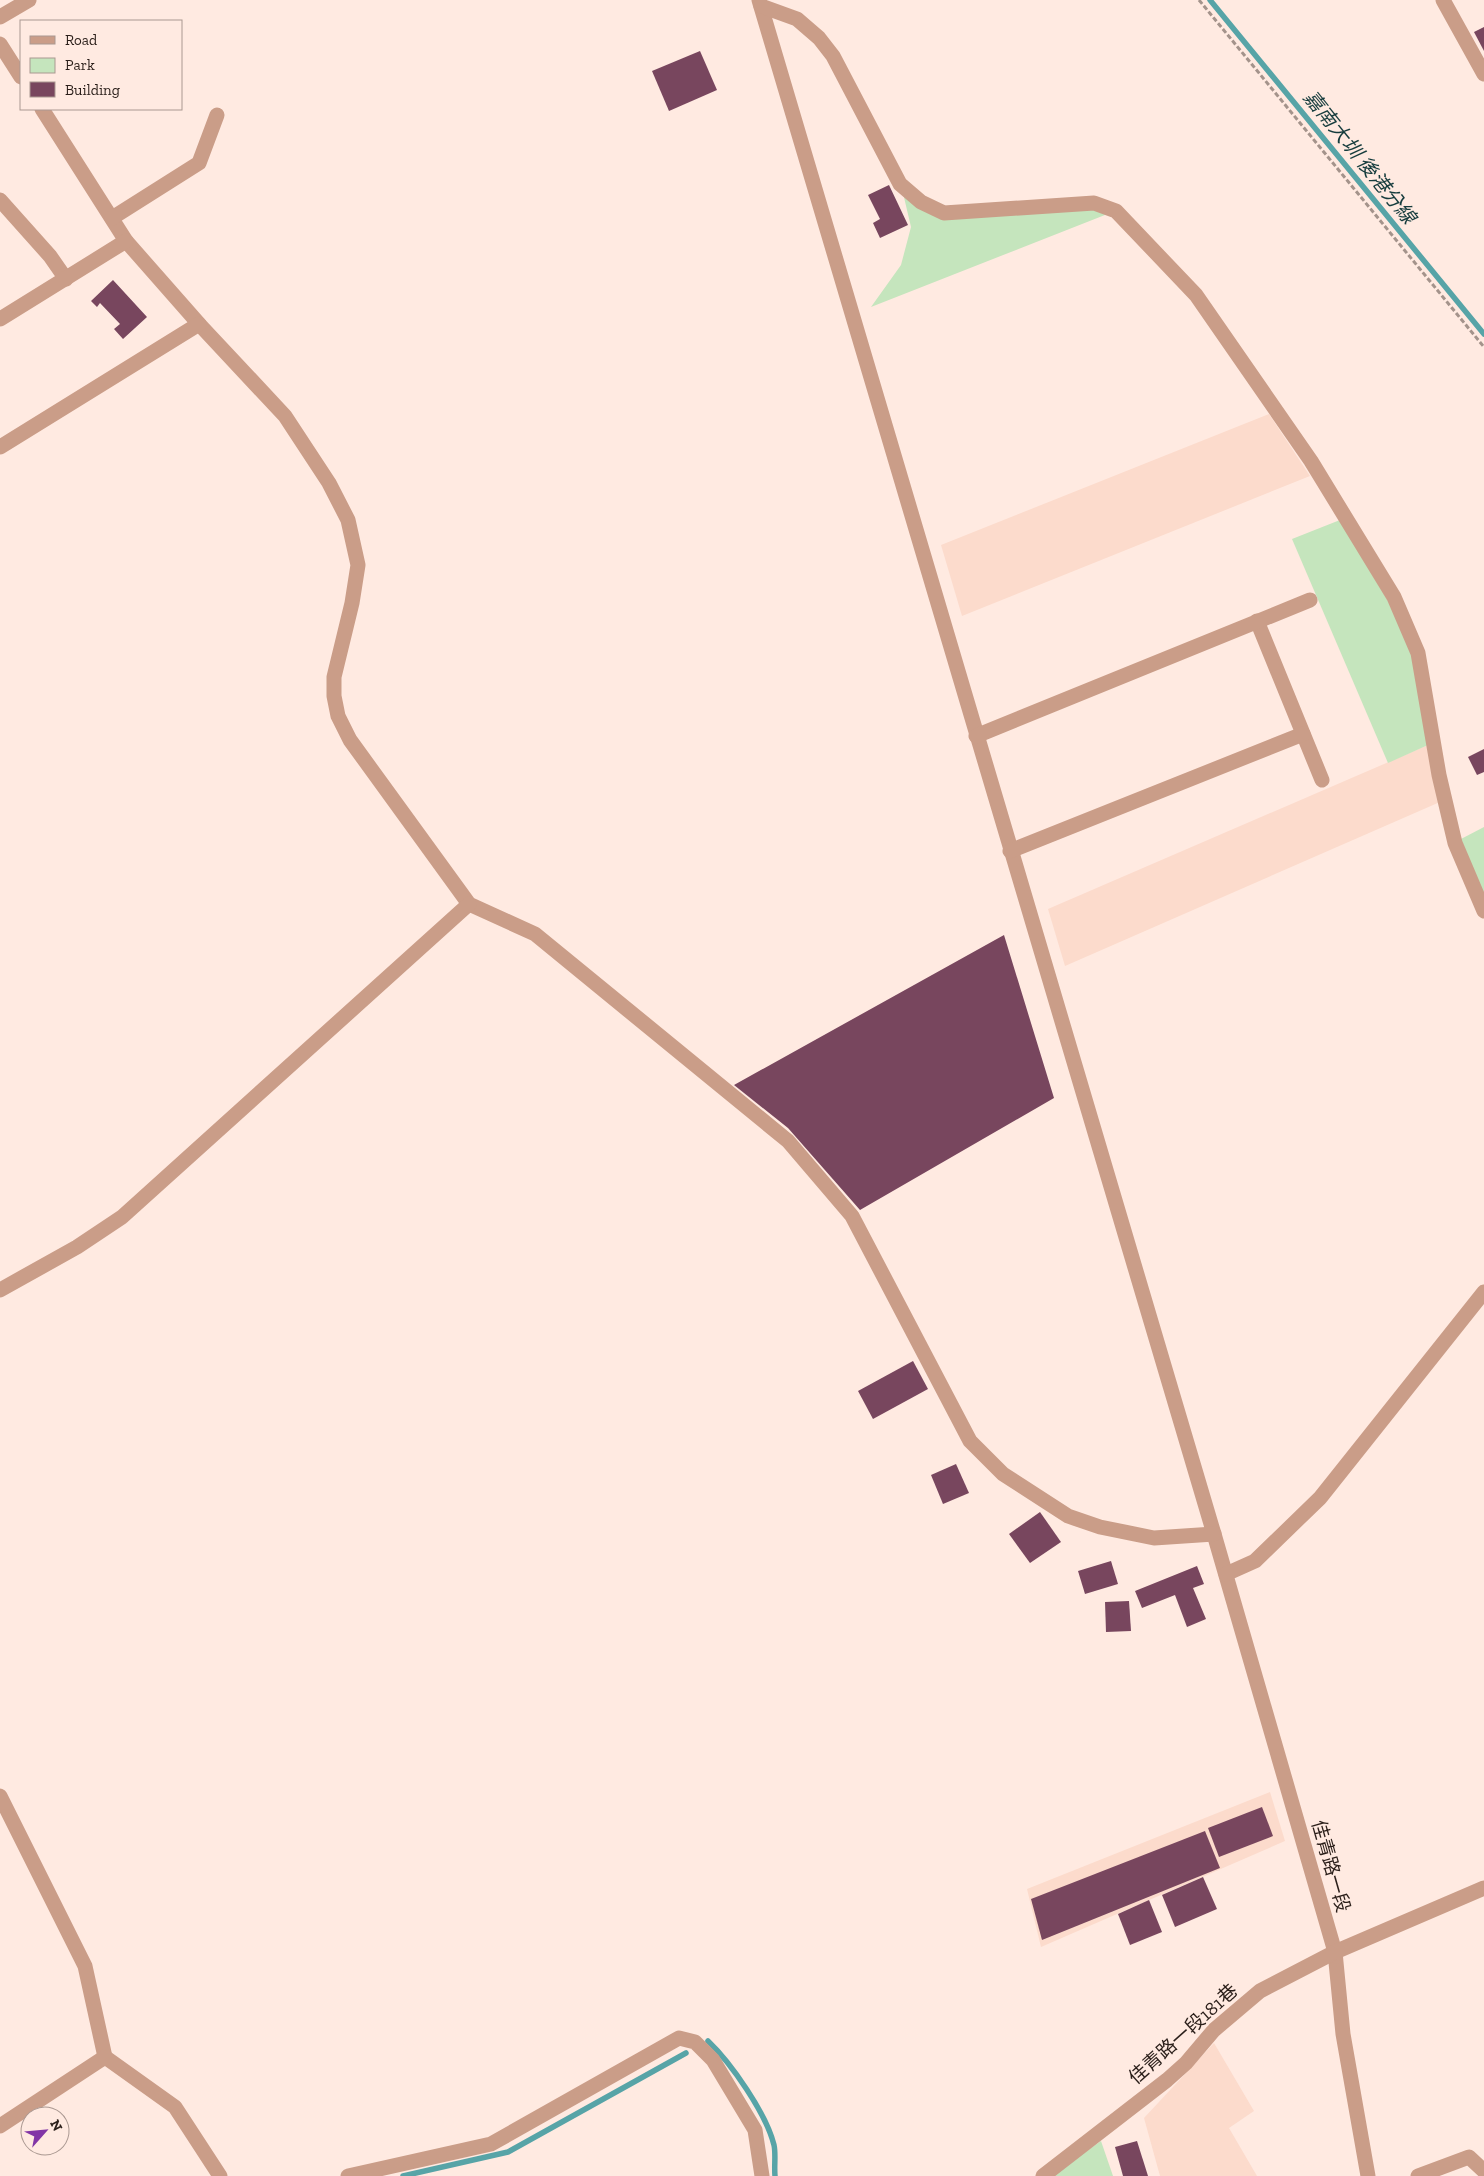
<svg xmlns="http://www.w3.org/2000/svg" width="1484" height="2176" viewBox="0 0 1484 2176" font-family="'Zilla Slab','Noto Sans TC',serif">
<rect width="100%" height="100%" fill="#ffeae1"/>
<g fill="#fcdbcc">
<polygon points="1269,414 1310,476 962,616 941,545"/>
<polygon points="1428,745 1440,802 1065,966 1048,909"/>
<polygon points="1270,1792 1285,1841 1041,1947 1027,1889"/>
<polygon points="1214,2043 1254,2111 1229,2128 1257,2176 1160,2176 1144,2118"/>
</g>
<g fill="#c5e5bd">
<polygon points="903,193 918,207 1094,207 1110,213 871,307 901,265 911,227"/>
<polygon points="1340,520 1388,601 1413,656 1428,745 1388,763 1292,539"/>
<polygon points="1484,827 1484,895 1461,839"/>
<polygon points="1101,2141 1113,2176 1051,2176"/>
</g>
<g fill="none" stroke-linecap="round" stroke-linejoin="round">
<g stroke="#57a4a7" stroke-width="5.5">
<polyline points="1210,0 1484,334"/>
<path d="M708 2041C731 2063 766 2113 774 2145 776 2154 774 2166 775 2176"/>
<polyline points="403,2176 508,2152 686,2053"/>
</g>
</g>
<g fill="#78465e">
<polygon points="1484,27 1484,51 1474,32"/>
<polygon points="700,51 717,90 669,111 652,71"/>
<polygon points="889,185 908,225 880,238 873,223 880,219 868,195"/>
<polygon points="113,280 147,317 123,339 114,329 120,324 100,303 97,307 91,301"/>
<polygon points="1484,749 1484,772 1477,775 1468,757"/>
<polygon points="1004,935 1054,1098 860,1210 788,1128 734,1085"/>
<polygon points="913,1361 928,1389 873,1419 858,1391"/>
<polygon points="956,1464 969,1493 943,1504 931,1475"/>
<polygon points="1040,1512 1061,1542 1030,1563 1009,1534"/>
<polygon points="1111,1561 1118,1584 1085,1594 1078,1571"/>
<polygon points="1197,1566 1204,1584 1193,1588 1206,1619 1187,1627 1175,1595 1142,1608 1135,1591"/>
<polygon points="1129,1601 1131,1631 1106,1632 1105,1602"/>
<polygon points="1262,1807 1273,1836 1219,1857 1208,1828"/>
<polygon points="1205,1831 1220,1868 1042,1940 1031,1899"/>
<polygon points="1203,1877 1217,1909 1175,1927 1162,1895"/>
<polygon points="1149,1900 1162,1932 1130,1945 1118,1914"/>
<polygon points="1137,2141 1148,2176 1123,2176 1115,2147"/>
</g>
<g fill="none" stroke-linecap="round" stroke-linejoin="round">
<polyline stroke="#a4938b" stroke-width="3" stroke-dasharray="5 2.5" stroke-linecap="butt" points="1199,0 1484,347"/>
<g stroke="#ca9d88" stroke-width="15">
<polyline points="759,0 1214,1534 1335,1952 1343,2034 1368,2176"/>
<polyline points="1443,0 1484,74"/>
<polyline points="761,6 797,19 819,38 833,56 900,184 921,202 944,213 1094,203 1116,211 1196,295 1311,461 1394,597 1418,653 1439,775 1455,843 1484,911"/>
<polyline points="0,17 29,0"/>
<polyline points="0,44 21,77"/>
<polyline points="42,109 126,241 199,324 285,416 329,483 348,520 358,565 352,603 334,677 334,696 338,716 350,740 469,904 535,934 788,1141 852,1216 970,1441 1003,1474 1068,1516 1100,1527 1154,1538 1214,1534"/>
<polyline points="0,200 50,256 66,279"/>
<polyline points="112,218 199,163 217,115"/>
<polyline points="0,319 126,241"/>
<polyline points="0,447 199,324"/>
<polyline points="1257,621 1322,780"/>
<polyline points="976,736 1310,600"/>
<polyline points="1010,851 1303,734"/>
<polyline points="0,1290 77,1247 122,1217 469,904"/>
<polyline points="1226,1574 1255,1561 1320,1498 1484,1292"/>
<polyline points="0,1796 85,1966 105,2057"/>
<polyline points="0,2126 105,2057 175,2107 220,2176"/>
<polyline points="348,2176 491,2144 679,2038 695,2042 713,2060 755,2130 762,2176"/>
<polyline points="1043,2176 1167,2080 1186,2063 1214,2030 1260,1991 1335,1952 1484,1888"/>
<polyline points="1418,2176 1469,2157 1484,2171"/>
</g>
</g>
<g text-anchor="middle" dominant-baseline="central" stroke-width="5" stroke-linejoin="round" paint-order="stroke">
<g font-size="19" fill="#2a1e19" stroke="#ffeae1">
<text transform="translate(1331 1866) rotate(74)">佳青路一段</text>
<text transform="translate(1183 2034) rotate(-42)">佳青路一段181巷</text>
</g>
<g font-size="20" font-style="italic" fill="#163c3d" stroke="#ffeae1">
<text transform="translate(1360 157) rotate(51)">嘉南大圳 後港分線</text>
</g>
</g>
<rect x="20" y="20" width="162" height="90" fill="#ffeae1" stroke="#aa9891"/>
<rect x="30" y="36" width="25" height="8" fill="#ca9d88" stroke="#aa9891"/>
<text x="65" y="45" font-size="15" fill="#2a1e19">Road</text>
<rect x="30" y="58" width="25" height="15" fill="#c5e5bd" stroke="#aa9891"/>
<text x="65" y="70" font-size="15" fill="#2a1e19">Park</text>
<rect x="30" y="82" width="25" height="15" fill="#78465e" stroke="#aa9891"/>
<text x="65" y="95" font-size="15" fill="#2a1e19">Building</text>
<g transform="translate(45 2131) rotate(63)"><circle r="24" fill="#ffeae1" stroke="#aa9891"/>
<path d="M0-4L9 19L0 12L-9 19Z" fill="#8235a6"/>
<text y="-8" font-size="14" font-weight="bold" text-anchor="middle" fill="#2a1e19">N</text>
</g>
</svg>
